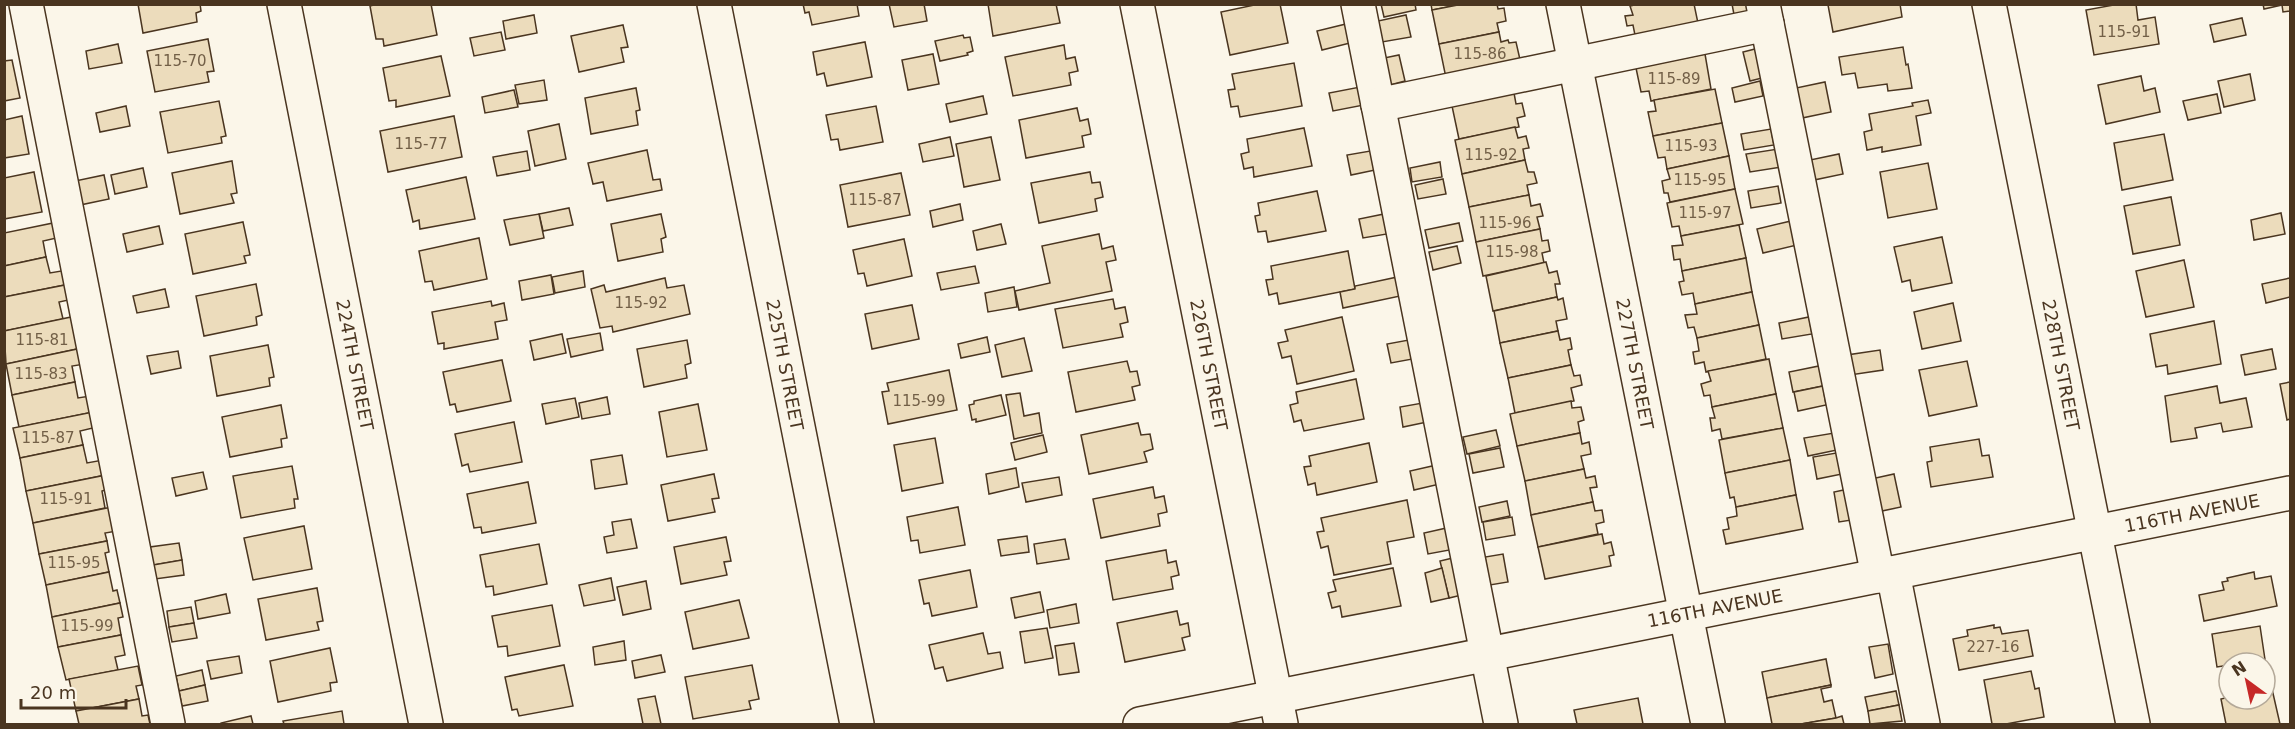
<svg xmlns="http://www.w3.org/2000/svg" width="2295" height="729" viewBox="0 0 2295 729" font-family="'DejaVu Sans',sans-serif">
<rect width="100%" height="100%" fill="#fbf6e9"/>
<g fill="#ecdcbc" stroke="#4a3520" stroke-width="1.5">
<polygon points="138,4 200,4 201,11 196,13 197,22 143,33"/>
<polygon points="377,4 431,4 437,35 384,46 383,39 376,39 370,6"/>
<polygon points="803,4 857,4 859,16 812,25 809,12 805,13"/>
<polygon points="889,4 924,4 927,21 894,27"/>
<polygon points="988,4 1056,4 1060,23 993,36"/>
<polygon points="1259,4 1280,4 1288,43 1230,55 1221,12"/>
<polygon points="1381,4 1415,4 1416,10 1384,17"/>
<polygon points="1431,4 1463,4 1432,10"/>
<polygon points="1463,4 1497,4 1498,9 1504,8 1506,21 1497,23 1499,32 1439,44 1432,10"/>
<polygon points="1639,4 1694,4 1699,28 1636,40 1633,25 1627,26 1625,16 1633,15 1630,6"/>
<polygon points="1732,4 1752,4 1755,15 1735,20"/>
<polygon points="1900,4 1902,17 1833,32 1828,5"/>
<polygon points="2119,4 2136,4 2138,20 2155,17 2159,44 2094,55 2086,10"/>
<polygon points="2263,4 2290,4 2290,11 2283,12 2282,5 2264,9"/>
<polygon points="534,15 537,33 506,39 503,21"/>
<polygon points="1406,15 1411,37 1382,42 1378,21"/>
<polygon points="2242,18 2246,35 2214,42 2210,25"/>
<polygon points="1350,23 1354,42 1322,50 1317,31"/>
<polygon points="623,25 628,47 621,48 624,62 579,72 571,36"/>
<polygon points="501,32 505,50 474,56 470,38"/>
<polygon points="1499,32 1501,42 1508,40 1509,43 1516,42 1521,64 1446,78 1439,44"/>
<polygon points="963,35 964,38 970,37 973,51 967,53 968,55 940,61 935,41"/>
<polygon points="208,39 214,71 207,72 209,82 155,92 147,51"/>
<polygon points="865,42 872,77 827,86 824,73 817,75 813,52"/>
<polygon points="118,44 122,63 89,69 86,51"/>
<polygon points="1064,45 1066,59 1075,57 1078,71 1069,73 1071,85 1013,96 1005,57"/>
<polygon points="1903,47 1906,65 1908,64 1912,88 1888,91 1887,84 1858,88 1855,73 1842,75 1839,57"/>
<polygon points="1759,48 1766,77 1750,81 1743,52"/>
<polygon points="933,54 939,84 908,90 902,60"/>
<polygon points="1705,54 1711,89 1651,101 1649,91 1641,92 1636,68"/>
<polygon points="1399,55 1405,81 1390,85 1384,58"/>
<polygon points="441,56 450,96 396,107 396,100 389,101 383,68"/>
<polygon points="12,60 20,98 4,101 4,61"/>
<polygon points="1294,63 1302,106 1240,117 1238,106 1231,107 1228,90 1235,89 1232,74"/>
<polygon points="2250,74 2255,100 2224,107 2218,81"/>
<polygon points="2141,76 2144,91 2155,88 2160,112 2106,124 2098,85"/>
<polygon points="544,80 547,100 519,104 515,85"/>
<polygon points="1760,81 1763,96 1735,102 1732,88"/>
<polygon points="1825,82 1831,112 1802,118 1796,88"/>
<polygon points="1360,87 1364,105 1333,111 1329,93"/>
<polygon points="636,88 640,110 636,111 638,125 591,134 585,98"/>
<polygon points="1715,89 1722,123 1653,136 1648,112 1656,111 1654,100"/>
<polygon points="514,90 518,107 485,113 482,97"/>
<polygon points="1514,93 1516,104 1522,103 1525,116 1517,118 1519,127 1459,139 1452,106"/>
<polygon points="2217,94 2221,113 2188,120 2183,101"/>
<polygon points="983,96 987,114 950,122 946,104"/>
<polygon points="1928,100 1931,113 1916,116 1921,145 1882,152 1882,147 1867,150 1864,132 1872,130 1869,114 1913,106 1912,103"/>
<polygon points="219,101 226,136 221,137 222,143 168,153 160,112"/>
<polygon points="126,106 130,126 100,132 96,113"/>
<polygon points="876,106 883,142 840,150 838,139 831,140 826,115"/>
<polygon points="1077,108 1080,121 1088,119 1091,134 1082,136 1084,147 1026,158 1019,120"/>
<polygon points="22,116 29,154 4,158 4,120"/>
<polygon points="454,116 462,157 388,172 380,131"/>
<polygon points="1722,123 1729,156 1667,169 1665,157 1658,158 1653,136"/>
<polygon points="559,124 566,159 535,166 528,131"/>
<polygon points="1515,127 1518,138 1526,136 1529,148 1523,149 1525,160 1462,174 1455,140"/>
<polygon points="1304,128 1312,166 1254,177 1253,167 1244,169 1241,154 1249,152 1247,139"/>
<polygon points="1771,129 1774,145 1744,150 1741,134"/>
<polygon points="2164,134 2173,180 2122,190 2114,143"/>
<polygon points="950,137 954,156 923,162 919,144"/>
<polygon points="991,137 1000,180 964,187 956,144"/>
<polygon points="1778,149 1781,167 1750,172 1746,154"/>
<polygon points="647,150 653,180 660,179 662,190 607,201 603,182 593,184 588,163"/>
<polygon points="1376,150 1380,169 1351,175 1347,155"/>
<polygon points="527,151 530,170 497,176 493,157"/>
<polygon points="1839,154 1843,174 1814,180 1810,160"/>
<polygon points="1729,156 1735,189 1670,202 1668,193 1664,193 1662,181 1670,179 1667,169"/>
<polygon points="1525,160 1528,172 1534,172 1537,183 1527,185 1529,195 1469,207 1462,174"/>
<polygon points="232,161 237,193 231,194 234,203 180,214 172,173"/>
<polygon points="1440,162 1442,177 1412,182 1410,168"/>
<polygon points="1928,163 1937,209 1888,218 1880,172"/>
<polygon points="143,168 147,187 115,194 111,175"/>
<polygon points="34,172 42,212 4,219 4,178"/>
<polygon points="1090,172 1092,183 1100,182 1103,197 1095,199 1097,211 1039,223 1031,183"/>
<polygon points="901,173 910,215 848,227 840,185"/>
<polygon points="104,175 109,199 80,205 75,181"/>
<polygon points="466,177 475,219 420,229 419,220 413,222 406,190"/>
<polygon points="1443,179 1446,194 1418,199 1415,185"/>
<polygon points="1778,186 1781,203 1751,208 1748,191"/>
<polygon points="1735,189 1743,224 1681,236 1679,226 1672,227 1667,203"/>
<polygon points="1317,191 1326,231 1268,242 1266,231 1258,232 1255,216 1260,215 1258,203"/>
<polygon points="1529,195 1531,206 1540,204 1543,216 1537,217 1540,229 1476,242 1469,207"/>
<polygon points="2171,197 2180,245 2133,254 2124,206"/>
<polygon points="960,204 963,220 933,227 930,211"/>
<polygon points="569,208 573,225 543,231 539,214"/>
<polygon points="1389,213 1393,233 1363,238 1359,219"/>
<polygon points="2281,213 2285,234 2254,240 2251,220"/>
<polygon points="539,214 544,238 510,245 504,220"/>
<polygon points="661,214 666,237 661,239 663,252 618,261 611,224"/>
<polygon points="1791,221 1797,245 1763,253 1757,229"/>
<polygon points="58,222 61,237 43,241 46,257 4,266 4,233"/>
<polygon points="243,222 250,255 244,256 246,263 193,274 185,234"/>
<polygon points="1459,223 1463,241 1429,248 1425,230"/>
<polygon points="1001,224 1006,244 977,250 973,231"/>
<polygon points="1739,225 1746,258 1682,271 1680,259 1674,260 1672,246 1683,245 1681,236"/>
<polygon points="159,226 163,244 127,252 123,234"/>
<polygon points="1540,229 1542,241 1548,240 1550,251 1542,253 1544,263 1483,276 1476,242"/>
<polygon points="1099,234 1102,249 1113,246 1116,260 1106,262 1112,291 1019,310 1015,291 1050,283 1042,246"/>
<polygon points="1942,237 1952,283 1912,291 1910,280 1902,282 1894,247"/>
<polygon points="479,238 487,279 434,290 432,281 425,282 419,251"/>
<polygon points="904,239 912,276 867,286 864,273 858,274 853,250"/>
<polygon points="1457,246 1461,263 1433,270 1429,252"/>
<polygon points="1348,251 1355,289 1279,304 1277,293 1269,295 1266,280 1273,279 1271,266"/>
<polygon points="46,257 50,273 67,270 70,284 4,297 4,266"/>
<polygon points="1746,258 1752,292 1695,304 1693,293 1682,295 1679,282 1684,281 1682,271"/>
<polygon points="2184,260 2194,307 2146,317 2136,271"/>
<polygon points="1546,262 1549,273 1557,271 1560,284 1555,284 1557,297 1493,311 1486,276"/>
<polygon points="975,266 979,283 941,290 937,273"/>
<polygon points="583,271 585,287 555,293 552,277"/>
<polygon points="551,275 554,294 522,300 519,281"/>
<polygon points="1402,276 1405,295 1343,308 1340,292 1355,289 1355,286"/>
<polygon points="665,278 667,288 684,285 690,314 613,332 612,326 600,328 591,289 604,285 606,292"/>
<polygon points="2290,278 2290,297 2266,303 2262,284"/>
<polygon points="70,284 73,299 59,302 63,319 4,331 4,297"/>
<polygon points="256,284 262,315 256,317 257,325 204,336 196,296"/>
<polygon points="1014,287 1017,307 988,312 985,293"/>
<polygon points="165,289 169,307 137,313 133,296"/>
<polygon points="1752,292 1759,325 1697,338 1694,327 1688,328 1685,315 1697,314 1695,304"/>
<polygon points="1557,297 1558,300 1563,298 1567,319 1556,321 1558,331 1500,343 1494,311"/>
<polygon points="1113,299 1115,309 1125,307 1128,322 1120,324 1123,337 1063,348 1055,309"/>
<polygon points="491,301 492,306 504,303 507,320 495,322 498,339 444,349 444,343 438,344 432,312"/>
<polygon points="1953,303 1961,341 1922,349 1914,312"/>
<polygon points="912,305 919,339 872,349 865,314"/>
<polygon points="76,316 82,348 6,364 4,331"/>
<polygon points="1342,317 1354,371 1297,384 1291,356 1282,358 1278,343 1288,341 1285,330"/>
<polygon points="1809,317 1812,334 1782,339 1779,323"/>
<polygon points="2214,321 2221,364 2168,374 2167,365 2156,367 2150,334"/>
<polygon points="1759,325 1766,359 1706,372 1704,362 1695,364 1693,352 1699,351 1697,338"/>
<polygon points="1558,331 1560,340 1570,338 1572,349 1568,350 1571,365 1508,378 1500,343"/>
<polygon points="600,333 603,350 571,357 567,339"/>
<polygon points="562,334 566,353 534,360 530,341"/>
<polygon points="987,337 990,352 961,358 958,344"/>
<polygon points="1024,338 1032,371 1002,377 995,345"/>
<polygon points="1414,339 1418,358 1391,363 1387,344"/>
<polygon points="687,340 691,363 685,365 687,378 644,387 637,349"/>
<polygon points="268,345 274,377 269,378 270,386 217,396 210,356"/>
<polygon points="82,348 85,364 72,366 75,382 12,395 6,364"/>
<polygon points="2272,349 2276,369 2245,375 2241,355"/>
<polygon points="1880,350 1883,370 1850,375 1847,355"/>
<polygon points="178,351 181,368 151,374 147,356"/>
<polygon points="1769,359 1776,394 1712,407 1710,395 1704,396 1701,384 1711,381 1708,371"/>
<polygon points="502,360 511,401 457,412 455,404 450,405 443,372"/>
<polygon points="1127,361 1130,372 1137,371 1140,385 1132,387 1135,400 1076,412 1068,372"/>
<polygon points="1967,361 1977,406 1929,416 1919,370"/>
<polygon points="1571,365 1574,376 1580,375 1582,385 1571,388 1574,401 1515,413 1508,378"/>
<polygon points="1819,366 1823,386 1793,392 1789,372"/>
<polygon points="949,370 957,410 888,424 882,392 889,391 887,383"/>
<polygon points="1356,379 1364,419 1304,431 1301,420 1294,422 1290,405 1298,403 1296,392"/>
<polygon points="75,382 78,398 90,396 93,412 19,427 12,395"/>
<polygon points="2290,382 2290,419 2287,420 2280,384"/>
<polygon points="1823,386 1826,405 1798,411 1794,392"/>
<polygon points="2217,386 2220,403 2246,398 2252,427 2223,432 2221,423 2195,428 2197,438 2171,442 2165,396"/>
<polygon points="1020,393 1024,416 1039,413 1042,433 1014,439 1006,395"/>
<polygon points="1776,394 1783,428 1722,439 1720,429 1712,431 1710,418 1715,418 1712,407"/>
<polygon points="1001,395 1006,415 976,422 976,419 972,420 969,405 974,404 974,401"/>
<polygon points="607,397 610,414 582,419 579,403"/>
<polygon points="575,398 579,417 546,424 542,404"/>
<polygon points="1571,401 1572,408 1581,407 1584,420 1578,422 1580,433 1517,446 1510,414"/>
<polygon points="1428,402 1432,421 1403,427 1400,407"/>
<polygon points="698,404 707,450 667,457 659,412"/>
<polygon points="281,405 287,438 281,439 282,447 230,457 222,417"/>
<polygon points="93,412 97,427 80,431 83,445 20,458 13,428"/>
<polygon points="514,422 522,462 470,472 468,464 462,466 455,434"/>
<polygon points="1138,423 1141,435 1150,434 1153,449 1144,452 1147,462 1089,474 1081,435"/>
<polygon points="1783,428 1790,460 1725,473 1719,440"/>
<polygon points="1496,430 1500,446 1467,454 1463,437"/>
<polygon points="1580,433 1582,444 1589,442 1591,454 1581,456 1584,469 1525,481 1517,446"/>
<polygon points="1834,433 1837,450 1808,456 1804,438"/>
<polygon points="1043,435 1047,452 1015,460 1011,443"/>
<polygon points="935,438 943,483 902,491 894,445"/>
<polygon points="1979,439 1982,456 1989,455 1993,477 1931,487 1927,462 1932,461 1930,447"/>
<polygon points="1369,443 1377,482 1317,495 1315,483 1308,485 1304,467 1311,466 1309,456"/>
<polygon points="83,445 87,463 103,460 106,475 26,491 20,458"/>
<polygon points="1500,448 1504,467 1473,473 1469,454"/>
<polygon points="1842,452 1847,473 1817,479 1813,457"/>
<polygon points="622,455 627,484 595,489 591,460"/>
<polygon points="1790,460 1796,495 1736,507 1734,497 1730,498 1725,473"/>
<polygon points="1441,464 1444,483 1414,490 1410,471"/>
<polygon points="292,466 298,499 294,499 295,508 241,518 233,476"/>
<polygon points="1016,468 1019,487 989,494 986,474"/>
<polygon points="1584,469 1586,478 1595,476 1597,487 1590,488 1593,502 1531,515 1525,481"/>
<polygon points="203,472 207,489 176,496 172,478"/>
<polygon points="714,474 719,498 712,499 715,512 668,521 661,485"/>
<polygon points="1894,474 1901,507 1877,512 1871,479"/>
<polygon points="106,475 109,489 102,491 105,508 33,523 26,491"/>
<polygon points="1059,477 1062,495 1026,502 1022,483"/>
<polygon points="528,482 536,523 482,533 481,527 474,528 467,494"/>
<polygon points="1153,487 1155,498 1164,496 1167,512 1158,514 1160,526 1101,538 1093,499"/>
<polygon points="1853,488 1858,519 1839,522 1834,492"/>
<polygon points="1796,495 1803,529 1726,544 1723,530 1729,529 1727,518 1737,516 1736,507"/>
<polygon points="1407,500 1414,537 1387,542 1391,564 1334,575 1328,546 1321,548 1317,532 1324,531 1321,518"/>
<polygon points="1507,501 1510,516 1482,522 1479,507"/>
<polygon points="1593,502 1595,511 1602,510 1604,522 1596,524 1598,534 1538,547 1531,515"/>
<polygon points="112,507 117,531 105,533 107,541 39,554 33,523"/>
<polygon points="958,507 965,545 920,553 918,540 911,541 907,517"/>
<polygon points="1512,517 1515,535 1486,540 1483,522"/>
<polygon points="631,519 637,548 607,553 604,537 614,535 612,522"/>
<polygon points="304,526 312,569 253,580 244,538"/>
<polygon points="1451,527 1455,549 1428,554 1424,533"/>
<polygon points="1602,534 1604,544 1611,542 1614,555 1609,556 1611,566 1545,579 1538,547"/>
<polygon points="1027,536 1029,552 1001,556 998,540"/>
<polygon points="726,537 731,561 724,562 727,575 681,584 674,547"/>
<polygon points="1065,539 1069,559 1037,564 1034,544"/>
<polygon points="107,541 109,552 105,553 109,572 46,585 39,554"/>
<polygon points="179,543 182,560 153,565 150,547"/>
<polygon points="539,544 547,584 494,595 493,586 486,587 480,555"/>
<polygon points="1166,550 1168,563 1176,561 1179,575 1171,577 1173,589 1113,600 1106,561"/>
<polygon points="1503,554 1508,582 1490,585 1485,557"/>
<polygon points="1457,557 1466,594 1449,598 1440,561"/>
<polygon points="182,560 184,575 155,579 153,565"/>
<polygon points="1393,568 1401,606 1342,617 1340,606 1332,608 1328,593 1336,591 1333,580"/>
<polygon points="1442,568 1449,598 1431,602 1425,573"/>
<polygon points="970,570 977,607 932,616 929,603 924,604 919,580"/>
<polygon points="109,572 113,591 117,590 120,603 52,617 46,585"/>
<polygon points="2254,572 2255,579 2271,576 2277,606 2204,621 2199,595 2224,590 2222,582 2228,581 2227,578"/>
<polygon points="611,578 615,600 584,606 579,585"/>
<polygon points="646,581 651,609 623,615 617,587"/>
<polygon points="317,588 323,621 317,622 319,630 266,640 258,599"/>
<polygon points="1040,592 1044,612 1015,618 1011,598"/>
<polygon points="226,594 230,613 198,619 195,601"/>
<polygon points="739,600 749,638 693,649 685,612"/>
<polygon points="120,603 123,617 118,618 121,635 58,647 52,617"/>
<polygon points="1076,604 1079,623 1050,628 1047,610"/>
<polygon points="552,605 560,646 508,656 507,646 498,647 492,616"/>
<polygon points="191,607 194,623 169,627 167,611"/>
<polygon points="1177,611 1180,625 1188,623 1190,636 1182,638 1185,650 1125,662 1117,623"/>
<polygon points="194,623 197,638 172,642 169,627"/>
<polygon points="1994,625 1994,628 2000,627 2002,634 2028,630 2033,656 1959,670 1953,639 1968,636 1967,630"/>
<polygon points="2260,626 2267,673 2265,674 2265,663 2229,663 2229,665 2217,667 2212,634"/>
<polygon points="1047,628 1053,658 1025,663 1020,632"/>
<polygon points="983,633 988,654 1000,652 1003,668 947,681 943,667 935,669 929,645"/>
<polygon points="121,635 125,655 115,657 118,670 66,680 58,647"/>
<polygon points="624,641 626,660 595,665 593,647"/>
<polygon points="1074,643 1079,672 1059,675 1055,646"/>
<polygon points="1888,644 1893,674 1875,678 1869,647"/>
<polygon points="330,648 337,682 330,683 331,691 278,702 270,661"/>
<polygon points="661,655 665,672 635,678 632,661"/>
<polygon points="239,656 242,673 211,679 207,661"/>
<polygon points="1826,659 1831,685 1767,698 1762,672"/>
<polygon points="564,665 573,706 519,716 517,709 512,710 505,677"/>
<polygon points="752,665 759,699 749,701 751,709 693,719 685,677"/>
<polygon points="138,666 142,685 136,686 139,699 76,711 69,679"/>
<polygon points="202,670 205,685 179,691 176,676"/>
<polygon points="2031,671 2035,689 2039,688 2044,717 2006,724 1992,724 1984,680"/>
<polygon points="205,685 208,701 182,706 179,691"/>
<polygon points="1831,685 1831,687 1821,689 1824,702 1832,700 1836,718 1801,724 1772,724 1767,698"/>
<polygon points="2272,689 2280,724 2226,724 2221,699 2229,697 2229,699 2265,699 2265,690"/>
<polygon points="1896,691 1899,705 1868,711 1865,697"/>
<polygon points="655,696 661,724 643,724 638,699"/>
<polygon points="1638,698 1643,724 1577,724 1574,710"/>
<polygon points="139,699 142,716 148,715 150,724 79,724 76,711"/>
<polygon points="1899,705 1902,721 1870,724 1868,711"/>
<polygon points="342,711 344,724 284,724 283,721"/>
<polygon points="251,716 253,724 221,724 221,723"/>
<polygon points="1842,716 1844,724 1801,724 1836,718"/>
</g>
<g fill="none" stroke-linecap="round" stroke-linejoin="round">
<g stroke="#4a3520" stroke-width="36">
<g id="minor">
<polyline points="26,4 168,724"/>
<polyline points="284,4 426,724"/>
<polyline points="714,4 857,724"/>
<polyline points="1137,4 1281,724"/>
<polyline points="1358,4 1501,724"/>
<polyline points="1563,4 1708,724"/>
<polyline points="1763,4 1878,576"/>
<polyline points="1989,4 2133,724"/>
<polyline points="1378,105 1767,24"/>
<polyline points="1893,573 1923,724"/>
<polyline points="1140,724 2290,493"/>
</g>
</g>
<use href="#minor" stroke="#fbf6e9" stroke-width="33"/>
</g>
<g text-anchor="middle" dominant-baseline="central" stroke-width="4.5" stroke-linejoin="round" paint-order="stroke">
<g font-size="15" fill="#725f47">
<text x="2124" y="32">115-91</text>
<text x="1480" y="54">115-86</text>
<text x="180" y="61">115-70</text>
<text x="1674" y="79">115-89</text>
<text x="421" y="144">115-77</text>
<text x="1691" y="146">115-93</text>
<text x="1491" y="155">115-92</text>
<text x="1700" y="180">115-95</text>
<text x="875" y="200">115-87</text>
<text x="1705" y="213">115-97</text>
<text x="1505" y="223">115-96</text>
<text x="1512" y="252">115-98</text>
<text x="641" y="303">115-92</text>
<text x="42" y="340">115-81</text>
<text x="41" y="374">115-83</text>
<text x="919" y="401">115-99</text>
<text x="48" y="438">115-87</text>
<text x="66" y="499">115-91</text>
<text x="74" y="563">115-95</text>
<text x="87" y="626">115-99</text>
<text x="1993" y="647">227-16</text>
</g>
<g font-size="18" fill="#4a3520" stroke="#fbf6e9">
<text transform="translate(1635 364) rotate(79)">227TH STREET</text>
<text transform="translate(355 365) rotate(79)">224TH STREET</text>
<text transform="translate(785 365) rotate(79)">225TH STREET</text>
<text transform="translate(1209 365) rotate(79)">226TH STREET</text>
<text transform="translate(2061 365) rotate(79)">228TH STREET</text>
<text transform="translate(2192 513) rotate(-11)">116TH AVENUE</text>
<text transform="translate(1715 608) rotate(-11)">116TH AVENUE</text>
</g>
</g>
<rect width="2295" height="729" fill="none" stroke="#4a3520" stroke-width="12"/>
<g transform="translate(2247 681) rotate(327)"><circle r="28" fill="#fbf6e9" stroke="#b4a999" stroke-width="1.5"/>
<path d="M0-4.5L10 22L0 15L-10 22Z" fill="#c62828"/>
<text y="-9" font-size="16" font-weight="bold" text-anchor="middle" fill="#4a3520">N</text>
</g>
<path d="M21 699v9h105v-9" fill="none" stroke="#4a3520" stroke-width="3"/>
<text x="30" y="699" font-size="18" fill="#4a3520" stroke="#fbf6e9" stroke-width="4.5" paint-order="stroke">20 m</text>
</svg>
